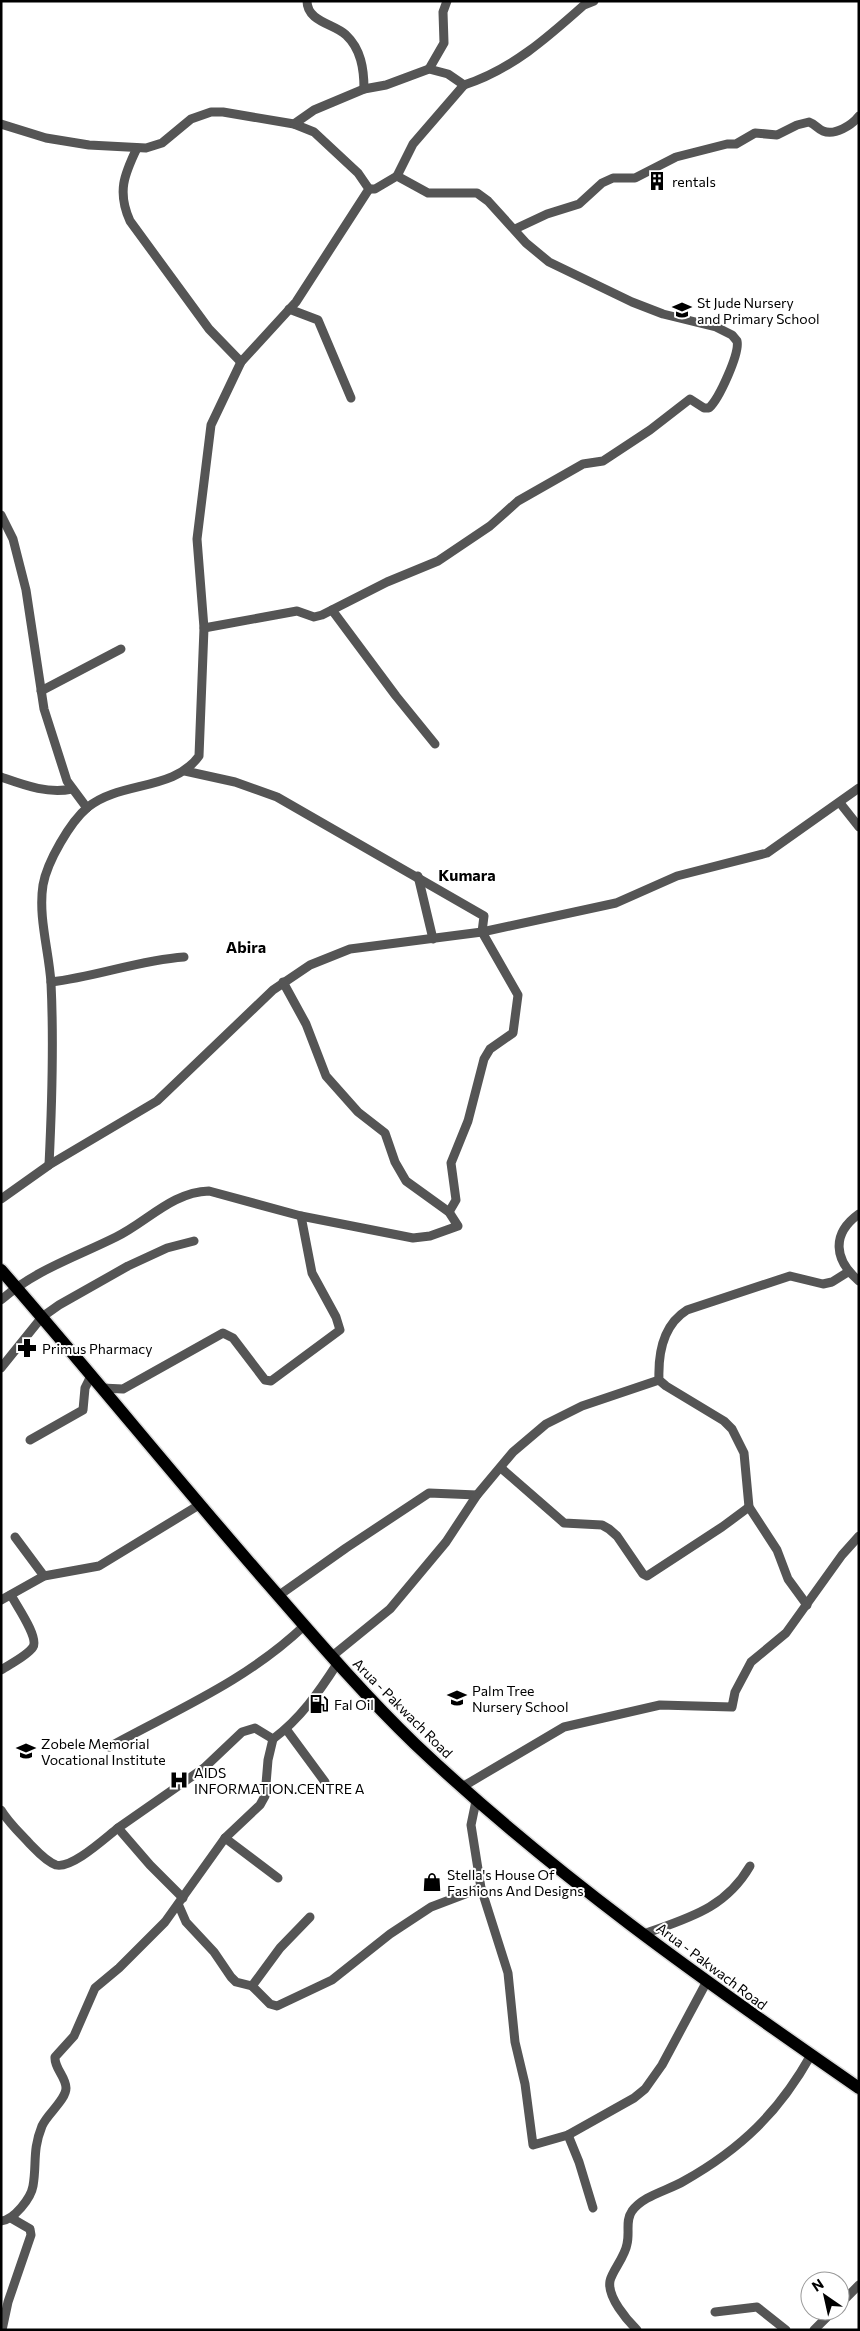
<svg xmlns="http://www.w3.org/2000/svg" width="860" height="2331" viewBox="0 0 860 2331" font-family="Commissioner,sans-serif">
<rect width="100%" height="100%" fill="#fff"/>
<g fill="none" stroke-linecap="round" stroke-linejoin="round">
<g stroke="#dbdbdb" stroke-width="15">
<path id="primary" d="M1 1270C92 1374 178 1481 269 1585 316 1639 363 1694 415 1744 551 1873 704 1981 859 2088"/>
</g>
<g stroke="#555" stroke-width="9">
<path d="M307 1C307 22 335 24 346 35 361 49 364 69 364 89"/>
<polyline points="429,69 444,43 443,12 447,1"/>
<path d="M1 124 46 138 89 145 146 148 162 143 191 119 211 112H223L294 124 314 132 358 173 369 189 296 302 241 362 211 425 197 539 204 628 199 756C174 791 120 781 88 807 70 822 47 862 43 885 38 917 49 951 51 983 54 1044 52 1104 49 1165"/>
<path d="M294 124 314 110 364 89 386 85 429 69 448 74 464 85C511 70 547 38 584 5L594 1"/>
<path d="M137 148C124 175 117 192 130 221L209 329 241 362"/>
<polyline points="397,176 413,144 464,85"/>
<path d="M515 229 547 214 579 204 602 183 613 178H635L676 157 727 144H736L755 133 777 135 797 125 809 122C815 124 818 129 823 131 835 136 852 125 859 116"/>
<polyline points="289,309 318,320 351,398"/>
<polyline points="1,515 13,539 26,590 44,709 67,781 87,808"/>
<polyline points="332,610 396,696 435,744"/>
<path d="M204 628 297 611 314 617 322 615 387 582 438 561 490 526 518 501 583 464 603 461 650 430 690 399 704 408H709C719 399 740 353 737 341L732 335 716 327 663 314 632 302 549 262 526 243 488 201 477 193H428L397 176 375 189H369"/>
<polyline points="41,691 121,649"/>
<polyline points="185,771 235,782 277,797 484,916 482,932 518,995 513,1033 490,1049 484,1059 468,1121 451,1163 456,1200 449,1212"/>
<path d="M1 777C24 785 47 794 72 789"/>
<polyline points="840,803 859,827"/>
<polyline points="418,876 433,939"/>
<path d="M51 982C96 977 139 960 184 957"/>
<polyline points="1,1199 49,1165 157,1101 273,990 310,965 350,949 482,932 616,903 677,876 767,853 859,788"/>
<path d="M859 1214C831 1234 834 1260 859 1281"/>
<path d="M1 1300C35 1270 76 1257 116 1237 147 1222 172 1192 209 1191L301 1216 413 1238 430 1236 458 1226 449 1212 406 1181 395 1162 385 1133 358 1112 326 1076 306 1024 283 982"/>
<polyline points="1,1368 42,1317 59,1305 128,1266 167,1248 194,1241"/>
<polyline points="102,1388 123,1389 223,1333 233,1338 265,1380 271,1381 340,1330 336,1317 312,1273 301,1216"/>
<polyline points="30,1440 83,1410 85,1388 91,1376"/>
<polyline points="501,1468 564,1523 602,1525 609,1529 617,1536 643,1574 647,1576 722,1527 749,1507"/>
<polyline points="15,1537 44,1576"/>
<polyline points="278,1596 346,1548 429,1493 477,1495"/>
<polyline points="1,1600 44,1576 99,1566 199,1505"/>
<path d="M807 1605 788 1579 777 1550 749 1507 744 1453 732 1429 724 1421 666 1386 659 1380C658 1354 663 1325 687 1310L790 1276 823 1284 832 1282 848 1272"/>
<polyline points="331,1657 390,1609 446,1542 477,1495 513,1452 546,1424 582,1406 659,1380"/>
<path d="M1 1670C10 1664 27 1656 33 1647 39 1637 16 1605 11 1595"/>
<polyline points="286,1729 325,1782"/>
<path d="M109 1747C178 1709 246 1681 304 1626"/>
<polyline points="462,1787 564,1727 660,1705 732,1707 735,1692 751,1662 786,1633 842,1555 859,1536"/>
<path d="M1 1810C8 1822 19 1832 29 1843 36 1850 45 1861 56 1865 72 1869 105 1838 118 1828"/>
<polyline points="225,1838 278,1878"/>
<polyline points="481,1888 508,1973 515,2042 525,2084 533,2145 568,2135 634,2098 645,2089 662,2065 706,1983"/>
<path d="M183 1898 150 1865 118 1828 204 1768 242 1732 255 1728 273 1739C300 1719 319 1692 337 1664"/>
<polyline points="179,1906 186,1922 214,1952 231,1977 236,1982 252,1986 270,2004 277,2006 332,1980 390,1934 431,1907 481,1888 471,1825 476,1801"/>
<path d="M644 1934C688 1918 725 1909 750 1866"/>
<polyline points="252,1986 280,1948 310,1917"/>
<polyline points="568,2135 579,2162 593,2208"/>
<path d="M1 2221C14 2220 31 2198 33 2186 37 2163 32 2151 42 2126 47 2114 66 2100 66 2088 66 2077 54 2068 55 2057L74 2036 95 1988 119 1968 165 1922 225 1838 260 1805 265 1796 268 1760 273 1739"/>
<polyline points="840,2304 859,2285"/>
<polyline points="715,2312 757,2307 786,2330"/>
<polyline points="2,2330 8,2302 31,2235 30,2229 11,2218"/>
<path d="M637 2330C627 2320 607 2297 610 2281 612 2271 625 2257 627 2244 630 2232 625 2221 632 2211 644 2195 667 2191 684 2181 741 2149 779 2112 811 2055"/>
<polyline points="814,2330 833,2311"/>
</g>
<use href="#primary" stroke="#000" stroke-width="12"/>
</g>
<defs>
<g id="building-bare" transform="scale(1.5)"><path d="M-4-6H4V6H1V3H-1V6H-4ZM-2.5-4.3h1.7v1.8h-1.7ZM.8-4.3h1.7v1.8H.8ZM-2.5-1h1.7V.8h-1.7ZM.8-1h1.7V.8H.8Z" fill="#000" stroke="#fff" stroke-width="2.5" paint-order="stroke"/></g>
<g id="school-bare" transform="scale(1.5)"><path d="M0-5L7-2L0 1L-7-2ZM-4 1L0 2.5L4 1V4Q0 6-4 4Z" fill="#000" stroke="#fff" stroke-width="2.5" paint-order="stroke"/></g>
<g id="pharmacy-bare" transform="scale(1.5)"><path d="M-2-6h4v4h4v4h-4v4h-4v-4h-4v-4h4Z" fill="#000" stroke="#fff" stroke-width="2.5" paint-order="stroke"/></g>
<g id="fuel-bare" transform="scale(1.5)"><path d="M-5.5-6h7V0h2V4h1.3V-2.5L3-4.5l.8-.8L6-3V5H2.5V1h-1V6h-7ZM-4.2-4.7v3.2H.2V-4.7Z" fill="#000" stroke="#fff" stroke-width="2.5" paint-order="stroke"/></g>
<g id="hospital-bare" transform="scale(1.5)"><path d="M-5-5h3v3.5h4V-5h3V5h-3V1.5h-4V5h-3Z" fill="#000" stroke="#fff" stroke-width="2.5" paint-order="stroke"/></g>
<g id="shop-bare" transform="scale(1.5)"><path d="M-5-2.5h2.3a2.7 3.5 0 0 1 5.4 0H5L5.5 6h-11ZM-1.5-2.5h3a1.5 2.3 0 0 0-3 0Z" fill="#000" stroke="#fff" stroke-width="2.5" paint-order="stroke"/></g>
</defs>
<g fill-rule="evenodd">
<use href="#building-bare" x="657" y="181"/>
<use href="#school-bare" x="682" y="310"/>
<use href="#pharmacy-bare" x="27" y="1348"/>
<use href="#school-bare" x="457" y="1698"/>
<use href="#fuel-bare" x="319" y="1704"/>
<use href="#school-bare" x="26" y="1751"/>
<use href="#hospital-bare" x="179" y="1780"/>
<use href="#shop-bare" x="432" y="1882"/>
</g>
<g text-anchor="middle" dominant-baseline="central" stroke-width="4" stroke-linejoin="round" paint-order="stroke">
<g font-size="14" fill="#000" stroke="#fff" text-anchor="start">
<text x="672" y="181">rentals</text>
<text x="697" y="302">St Jude Nursery<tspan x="697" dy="16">and Primary School</tspan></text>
<text x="42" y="1348">Primus Pharmacy</text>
<text x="472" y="1690">Palm Tree<tspan x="472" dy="16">Nursery School</tspan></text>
<text x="334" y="1704">Fal Oil</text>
<text x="41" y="1743">Zobele Memorial<tspan x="41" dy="16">Vocational Institute</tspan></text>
<text x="194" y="1772">AIDS<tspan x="194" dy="16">INFORMATION.CENTRE A</tspan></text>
<text x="447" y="1874">Stella's House Of<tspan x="447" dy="16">Fashions And Designs</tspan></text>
</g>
<g font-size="14" fill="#000" stroke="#fff">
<text transform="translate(403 1708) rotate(45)">Arua - Pakwach Road</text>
<text transform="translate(712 1966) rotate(37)">Arua - Pakwach Road</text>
</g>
<g font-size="16" font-weight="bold" fill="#000" stroke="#fff">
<text x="467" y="874">Kumara</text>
<text x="246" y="946">Abira</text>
</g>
</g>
<rect width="860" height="2331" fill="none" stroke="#000000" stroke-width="5"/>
<g transform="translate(825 2296) rotate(326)"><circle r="24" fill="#ffffff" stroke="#999999"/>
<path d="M0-4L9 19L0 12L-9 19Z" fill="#000000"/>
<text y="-8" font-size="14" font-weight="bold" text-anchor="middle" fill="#000000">N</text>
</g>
</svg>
